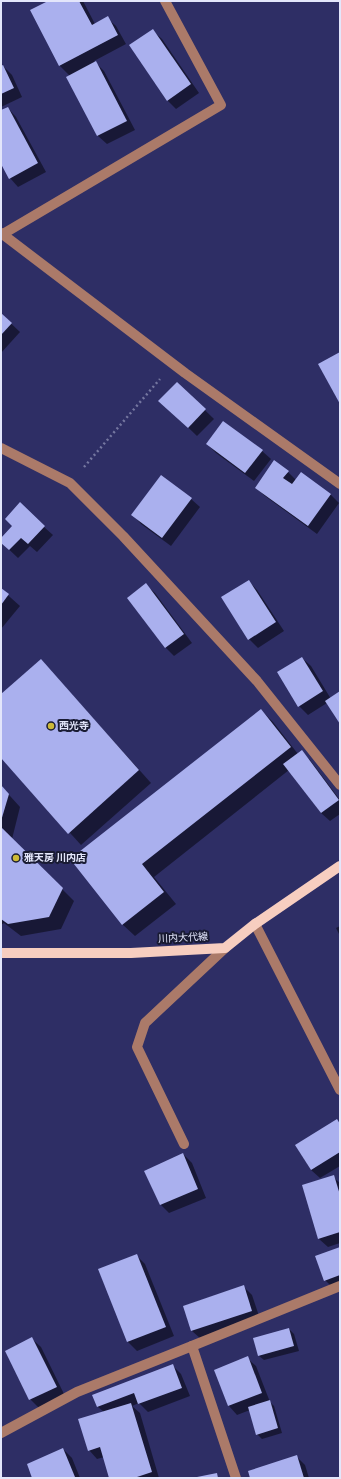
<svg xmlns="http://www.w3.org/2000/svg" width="341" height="1479" viewBox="0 0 341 1479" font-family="'Fira Sans Condensed','Noto Sans JP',sans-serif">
<rect width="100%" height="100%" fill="#2e2e65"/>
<g fill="#0007">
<polygon points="50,1 83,1 95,24 107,18 116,26 126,44 94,61 104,71 135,130 107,144 98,136 67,77 70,76 60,66 31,11"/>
<polygon points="153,31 162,39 199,93 176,109 167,100"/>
<polygon points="3,66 12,75 22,97 1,107 1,67"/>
<polygon points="8,108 16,117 46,172 18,187 10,178 1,162 1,112"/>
<polygon points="1,314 20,332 1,353"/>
<polygon points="177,383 214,419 197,436 169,409"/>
<polygon points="207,444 262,451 271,459 254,481 216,453"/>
<polygon points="288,472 296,480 301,473 331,495 339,503 317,534 265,496 256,488"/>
<polygon points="191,499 200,507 171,546 141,524 133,515"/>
<polygon points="44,527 53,535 37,552 30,546 18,558 1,542 1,540"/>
<polygon points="249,581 257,590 284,631 258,648 249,639"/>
<polygon points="146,585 155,593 192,643 174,656 166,648 128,598"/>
<polygon points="1,589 20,606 1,629"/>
<polygon points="302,658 311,666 331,699 340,692 340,722 327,703 308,715 299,706"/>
<polygon points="41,660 151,783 81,845 1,757 1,696"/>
<polygon points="261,710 273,722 298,754 302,752 310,760 340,800 340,814 330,821 321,813 289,770 154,877 176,904 135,936 122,924 71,859"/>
<polygon points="1,786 20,807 12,839 74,901 61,929 21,936 4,923 1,925"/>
<polygon points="340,926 340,936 336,928"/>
<polygon points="337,1120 340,1124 340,1166 320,1178 311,1170 296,1145"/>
<polygon points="183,1154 192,1163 206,1198 169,1213 161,1205"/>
<polygon points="333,1177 340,1183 340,1243 328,1247 319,1239"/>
<polygon points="340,1248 340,1286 334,1289 325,1280"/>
<polygon points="136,1255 145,1264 174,1336 137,1351 128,1342 99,1270"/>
<polygon points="243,1286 252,1295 260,1319 201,1339 192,1331 184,1306"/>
<polygon points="289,1329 294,1334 299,1351 264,1360 259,1356"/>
<polygon points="32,1339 41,1347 65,1396 39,1408 30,1399 7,1351"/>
<polygon points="247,1358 256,1366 270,1402 274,1406 282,1433 262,1439 257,1434 250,1410 237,1415 229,1406 215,1371"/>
<polygon points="173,1366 181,1374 190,1396 148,1412 139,1403 132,1406 140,1413 159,1478 110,1478 104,1457 97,1459 89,1450 104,1412 98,1407 93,1396"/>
<polygon points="63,1449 72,1458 80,1478 34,1478"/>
<polygon points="296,1456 305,1465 309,1478 251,1478"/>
</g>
<g fill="#aab0ee">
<polygon points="48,1 79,1 92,25 108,16 118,35 59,66 30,10"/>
<polygon points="153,29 191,84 167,101 129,45"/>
<polygon points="96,61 127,121 97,136 66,77"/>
<polygon points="3,65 14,88 1,94 1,66"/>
<polygon points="8,107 38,163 9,179 1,164 1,110"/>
<polygon points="1,313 12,323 1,335"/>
<polygon points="340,352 340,404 318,364"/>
<polygon points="177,382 206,409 188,428 158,401"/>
<polygon points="223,421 263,450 245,473 206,444"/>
<polygon points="274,460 289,471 283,478 292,484 301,472 331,494 308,526 255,488"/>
<polygon points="161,475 192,498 162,538 131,515"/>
<polygon points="20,502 45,526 28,544 21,538 9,550 1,543 1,538 12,526 5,519"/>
<polygon points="249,580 276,622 248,640 221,597"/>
<polygon points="146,583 184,634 165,648 127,598"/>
<polygon points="1,588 9,594 1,605"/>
<polygon points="302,657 323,691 298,707 277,672"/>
<polygon points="41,659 139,770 68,834 1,758 1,694"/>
<polygon points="340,691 340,724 325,701"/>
<polygon points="261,709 291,747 142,864 164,892 122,925 70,859"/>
<polygon points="302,750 339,800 321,813 283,764"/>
<polygon points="1,785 9,794 1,821"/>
<polygon points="1,827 63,888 49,917 8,924 1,919"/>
<polygon points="337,1119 340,1124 340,1152 311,1170 295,1145"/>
<polygon points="183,1153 198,1189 160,1205 144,1171"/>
<polygon points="334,1175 340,1195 340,1232 318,1239 302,1185"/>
<polygon points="340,1247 340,1275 324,1281 315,1256"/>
<polygon points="137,1254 166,1327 127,1342 98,1269"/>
<polygon points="244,1285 252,1311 191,1331 183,1306"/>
<polygon points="289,1328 294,1346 258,1356 253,1338"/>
<polygon points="32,1337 57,1387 29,1400 5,1351"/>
<polygon points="248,1356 262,1393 228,1406 214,1370"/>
<polygon points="173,1364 182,1388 138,1404 134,1393 97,1407 92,1395"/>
<polygon points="270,1400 278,1428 256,1435 248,1407"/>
<polygon points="131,1403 152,1472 134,1478 109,1478 100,1447 88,1451 78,1419"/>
<polygon points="63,1448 75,1477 72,1478 32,1478 27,1464"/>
<polygon points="297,1455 304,1478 250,1478 248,1471"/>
<polygon points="217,1473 218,1478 197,1478 197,1477"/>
</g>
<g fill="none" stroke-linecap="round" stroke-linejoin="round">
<polyline stroke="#7577a0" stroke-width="2.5" stroke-dasharray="2 3" stroke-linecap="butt" points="84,467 160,379"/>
<g stroke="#ab7a69" stroke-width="10">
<polyline points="1,233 185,373 340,484"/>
<polyline points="3,234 221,105 165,1"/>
<polyline points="1,448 70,483 123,536 257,681 340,785"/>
<polyline points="255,924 340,1090"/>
<polyline points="184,1144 137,1047 145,1023 225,948"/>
<polyline points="1,1433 77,1392 192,1346"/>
<polyline points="236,1478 192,1346 340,1286"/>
</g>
<polyline stroke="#f7cec0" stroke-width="10" points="1,953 131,953 225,948 255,924 340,866"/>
</g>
<g fill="#cdb938" stroke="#191b33" stroke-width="1.5">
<circle cx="51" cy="726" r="4"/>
<circle cx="16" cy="858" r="4"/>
</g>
<g text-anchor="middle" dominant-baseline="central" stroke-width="4" stroke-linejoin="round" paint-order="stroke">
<g font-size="10" font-weight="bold" fill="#e3e6fb" stroke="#191b33" text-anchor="start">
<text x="59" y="726">西光寺</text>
<text x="24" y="858">雅天房 川内店</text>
</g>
<g font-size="10" fill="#e3e6fb" stroke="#191b33">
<text transform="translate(183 938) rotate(-3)">川内大代線</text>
</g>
</g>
<rect width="341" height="1479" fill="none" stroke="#e3e6fb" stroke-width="4"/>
</svg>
